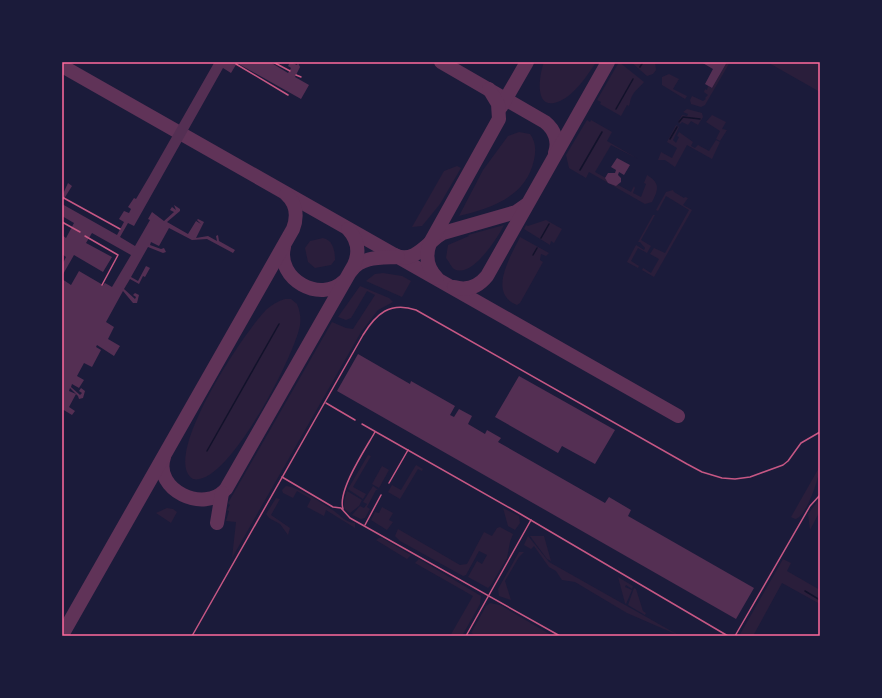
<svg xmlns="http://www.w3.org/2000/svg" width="882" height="698" viewBox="0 0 882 698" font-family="'Open Sans',sans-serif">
<rect width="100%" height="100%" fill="#1b1b3a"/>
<g fill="#2a1e3b">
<path d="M544 62H596C587 76 575 94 560 101 533 113 539 75 544 62Z"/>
<path d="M619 62 644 82C640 87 635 90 632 96 630 100 630 103 629 106L627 105 621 116 600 104 601 102 597 100Z"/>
<polygon points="631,62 655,62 656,70 653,74 647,76"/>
<polygon points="727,62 730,62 705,105 701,107 691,104 690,100 692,96 703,101 706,99 705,98 708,95 704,92 705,89 707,90 708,86 712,88"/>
<polygon points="770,62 820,62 820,92 769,63"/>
<polygon points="669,74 679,79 673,89 687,96 685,99 662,85 662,77"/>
<polygon points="687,109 702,113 703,117 698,125 691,121 688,125 682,122 680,124 678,122 682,115 687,116 688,114 683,112"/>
<polygon points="712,115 726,122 722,129 727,130 720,141 716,139 720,131 706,122"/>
<path d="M587 120 590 122 591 120 612 132 607 141 638 159 611 145 595 172 631 192 634 186 635 188 633 193 641 197 646 184 644 183 647 175C660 183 659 189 652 202L645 204 589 172 586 178 569 168 566 155Z"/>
<polygon points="676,125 679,127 673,140 676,143 679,137 677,136 679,132 693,142 691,146 695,148 698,145 709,151 716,140 720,142 712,159 687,145 675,167 665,160 658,160 661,152 672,158 677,148 667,142"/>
<path d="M519 132 530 134C536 142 536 151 534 160 526 197 491 208 459 216L483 170 508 136Z"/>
<polygon points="457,166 461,168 440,204 422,226 412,227 444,171"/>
<polygon points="673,190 674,192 684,198 685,197 688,198 683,205 692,210 654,277 642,270 643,268 651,273 659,259 650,254 654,248 665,253 689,210 666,196 658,211 656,210 666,192"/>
<polygon points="653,215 655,215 641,240 651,246 647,253 638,248 631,261 639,266 638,268 627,262 636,245 644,250 645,248 640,242 638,242"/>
<polygon points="546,220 562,229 554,243 551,241 550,245 524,229 526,225 528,226"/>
<path d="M504 225C498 237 472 279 454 269 452 268 448 260 446 258L448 245 469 236 468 235Z"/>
<path d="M520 237 549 253 546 256 541 254 540 260 543 262 520 303 517 305C487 293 511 256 520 237Z"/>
<path d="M323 238C333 240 335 251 335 260L331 265 315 268 308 262 305 248 310 241Z"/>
<polygon points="383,273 402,276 411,281 402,297 366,281 375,274"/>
<polygon points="360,286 389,298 393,302 378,310 361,332 232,558 236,522 226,521 229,511 227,510 230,505 228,503 332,322 346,328 353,329 375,295 367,291 351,318 346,320 338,317"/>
<path d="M285 299H291L297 304C300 311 301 318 300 325 295 355 227 488 193 479 159 458 246 329 267 309 272 305 278 301 285 299Z"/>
<polygon points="368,455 371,456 353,487 366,494 363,499 348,489"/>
<polygon points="416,465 423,469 422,471 418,469 400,499 388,492 392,485 401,490"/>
<polygon points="382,466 389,470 379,488 372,484"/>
<path d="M820 466C820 476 806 518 795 519L791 517Z"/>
<path d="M286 486C296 486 324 504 334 511 341 516 345 522 355 523V528L326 510 324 516 307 507 311 499 297 491 293 498 283 493 282 490Z"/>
<polygon points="373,486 378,490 376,490 367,507 370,509 365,518 361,519 352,515 360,506 364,508 367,504 363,502"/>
<path d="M347 491 362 500 359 506 350 513C340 509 345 499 347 491Z"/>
<polygon points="276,498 280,499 271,515 290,528 288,535 280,524 269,518 266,514"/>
<polygon points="820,498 820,511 810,530 808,514"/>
<polygon points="382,507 393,513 389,520 393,522 387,530 371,520 375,512 379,513"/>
<polygon points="167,508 173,509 177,512 171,523 156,513"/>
<polygon points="503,508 519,516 520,523 515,530 508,526"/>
<polygon points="500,527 513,534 510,542 507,558 491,585 488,588 468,577 477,561 482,564 487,555 479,551 466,575 463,576 400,541 395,536 398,529 460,565 467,564 484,532 492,536 497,528"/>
<polygon points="528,536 549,562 680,636 627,613 575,582 562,580 556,571 549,567 534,546 531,549 524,545"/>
<polygon points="530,536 544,536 551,561 547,559"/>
<polygon points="379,538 382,538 411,555 407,559 376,540"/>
<polygon points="519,552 524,552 519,557 505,581 511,600 499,596 498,589"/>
<polygon points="419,559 481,596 480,604 462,636 450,636 473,596 415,563"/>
<polygon points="783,559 791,563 787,571 820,590 820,604 782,583 753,636 739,636"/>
<polygon points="618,577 633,586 632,589 626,585 625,587 632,590 626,604 625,603"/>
<polygon points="634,588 636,589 643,611 646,613 645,615 628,605"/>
<polygon points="490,603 500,605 553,636 477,636 471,633 486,606"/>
</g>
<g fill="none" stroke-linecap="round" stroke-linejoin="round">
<g stroke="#12122b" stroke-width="1.5">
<polyline points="640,67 643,62"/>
<polyline points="616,109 633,79"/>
<polyline points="679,122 683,117 700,119"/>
<polyline points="670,139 677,127"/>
<polyline points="580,170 602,132"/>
<polyline points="541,238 549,224"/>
<polyline points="533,255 537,248"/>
<polyline points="207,451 279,324"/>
<polyline points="805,591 820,600"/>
</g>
<g stroke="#603358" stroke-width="14">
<path d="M441 62 545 122C555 130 559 142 555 153"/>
<polyline points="62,66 678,416"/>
<polyline points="501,107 527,62"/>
<path d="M284 247C276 279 320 304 344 281"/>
<path d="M395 255C415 265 429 240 443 233L516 212 526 205"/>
<path d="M351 271C362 256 381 258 398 257"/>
<path d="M437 278C427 268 425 256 430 243L499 119 498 104 489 89"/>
<path d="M454 287C467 291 478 287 487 276L608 62"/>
<path d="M164 457C153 490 204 514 226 489L354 265C360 252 358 240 348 229"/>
<polyline points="217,523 222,493"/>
<path d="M62 635 293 229C298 216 296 203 286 194"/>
</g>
</g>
<g fill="#542f53">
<polygon points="212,62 270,62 288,73 291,68 288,66 290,62 297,65 298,63 300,67 295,77 309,85 301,99 237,63 231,73 223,68 134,226 128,223 120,237 135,246 150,220 148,219 152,212 164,221 174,212 170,210 172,207 176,210 174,205 180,209 180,211 167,222 188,234 196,221 201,224 197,220 198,219 204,222 196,238 208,236 217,241 216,236 218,235 219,241 235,250 233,253 207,239 192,240 169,228 159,246 151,242 150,245 161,249 164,248 166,252 163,253 148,247 131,277 138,281 146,266 150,268 145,277 143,276 139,284 130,279 124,289 135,299 136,297 133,295 135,293 139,295 137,303 133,303 123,291 106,322 114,327 108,339 120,346 114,356 97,345 96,347 101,350 92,367 84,363 77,376 84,380 79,388 72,384 71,387 80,395 82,393 79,391 81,388 85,391 83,398 79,399 78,396 70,388 69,391 76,394 69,407 75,411 72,415 62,409 62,279 71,285 79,271 103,285 105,283 112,287 131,255 92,233 86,243 112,257 103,272 74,255 62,276 62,265 66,257 62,254 62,235 66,238 74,223 62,216 62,204 117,235 124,222 119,219 124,211 129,213 131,209 128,207 134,198 136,199 149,177 214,63"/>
<polygon points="701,62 727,62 712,88 705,84 713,69"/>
<polygon points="617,158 630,165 624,175 619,172 618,175 621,178 621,182 616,186 608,183 605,178 608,173 615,173 616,170 611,167"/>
<polygon points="68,183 72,186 62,202 62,196"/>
<polygon points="358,354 410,384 411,381 455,406 450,415 454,417 459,409 472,416 468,424 485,434 487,430 501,438 498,442 605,503 609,497 631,510 628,516 754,588 736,619 337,391"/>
<polygon points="519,376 615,430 595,464 562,446 558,453 495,417"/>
</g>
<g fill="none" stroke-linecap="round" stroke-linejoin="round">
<g stroke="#c65784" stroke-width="1.5">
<polyline points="273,62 290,71"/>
<polyline points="236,64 288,95"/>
<polyline points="296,75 301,77"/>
<polyline points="62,197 120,229"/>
<polyline points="62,222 80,232"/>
<polyline points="85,236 118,255 102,285"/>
<polyline points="326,403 355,420"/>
<polyline points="362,424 517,512 728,636"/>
<polyline points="282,477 333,507 341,508 350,518 560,636"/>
<polyline points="389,483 408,450"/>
<path d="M343 509C337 491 366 448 375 432"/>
<polyline points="365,525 381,495"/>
<path d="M192 636 363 335C376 314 390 301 416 310L687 464 702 472 722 478 735 479 750 477 783 465 788 461 801 443 820 432"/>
<polyline points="466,636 531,520"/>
<polyline points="735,636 810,506 820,495"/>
</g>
</g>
<rect width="882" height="698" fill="none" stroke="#1b1b3a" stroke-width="126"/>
<rect x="63" y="63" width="756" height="572" fill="none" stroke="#ff6b9d" stroke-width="1.5"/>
</svg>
